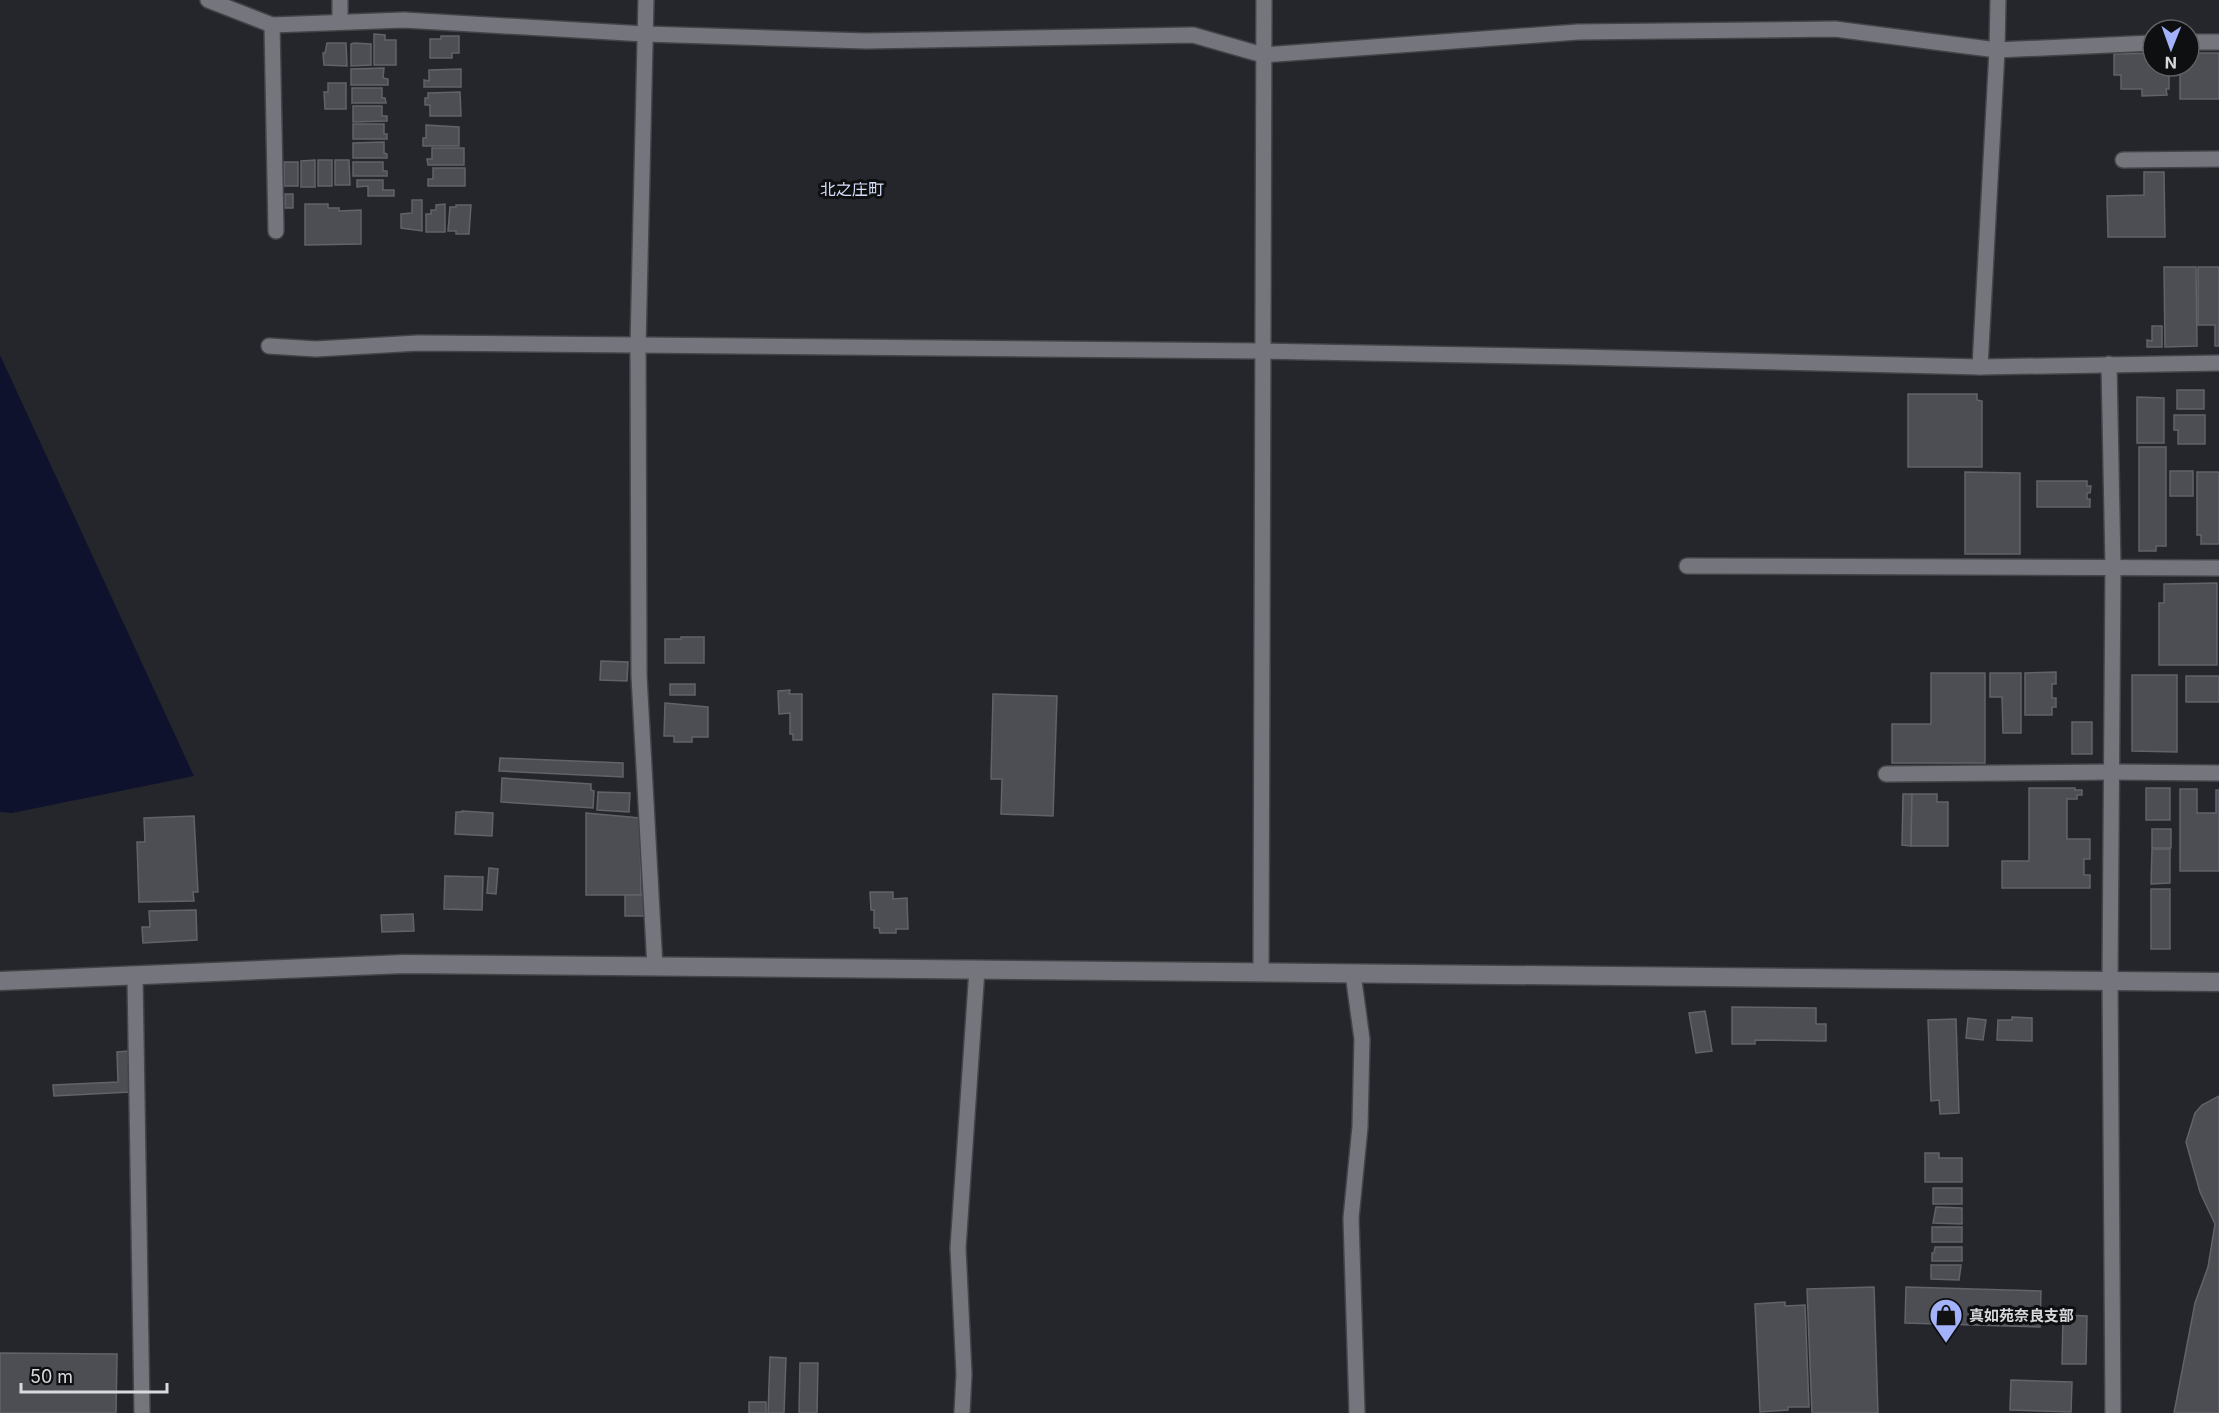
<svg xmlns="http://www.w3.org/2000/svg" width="2219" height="1413" viewBox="0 0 2219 1413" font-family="Inter,'Noto Sans JP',sans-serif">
<rect width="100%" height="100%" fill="#25262b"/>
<polygon fill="#0f122d" points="0,355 194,776 12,813 0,812"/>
<g fill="#4c4e54" stroke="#62636a" stroke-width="1.5">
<polygon points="374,34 385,35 385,40 396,40 396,65 374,65"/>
<polygon points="441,36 459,36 459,53 452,53 452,58 430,58 430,39 441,39"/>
<polygon points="327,43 346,43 347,66 324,65 323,53 325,53"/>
<polygon points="354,43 371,44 371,65 351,66 351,44"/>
<polygon points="2153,53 2153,66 2169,66 2169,89 2166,89 2167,95 2142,96 2142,89 2121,89 2121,75 2114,75 2114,54"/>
<polygon points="2189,53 2219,53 2219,99 2180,99 2180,66 2189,66"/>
<polygon points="384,68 383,78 388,79 388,85 351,85 351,69"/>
<polygon points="461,69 461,87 424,87 424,80 429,81 429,70"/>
<polygon points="328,83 346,83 346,109 325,109 324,92 328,92"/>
<polygon points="352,88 382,88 382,98 385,98 386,103 352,103"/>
<polygon points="460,92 461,116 430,116 430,105 425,105 425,98 428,98 428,93"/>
<polygon points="353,106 382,106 382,116 387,116 387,121 353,122"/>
<polygon points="353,124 384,124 384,134 387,134 387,139 353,139"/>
<polygon points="426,125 459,127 459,146 423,146 423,138 426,138"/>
<polygon points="384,142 384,153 387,154 387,158 353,158 353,143"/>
<polygon points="432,148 464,148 464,165 428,165 427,159 432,159"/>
<polygon points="315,160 315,187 301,187 301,161"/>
<rect x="318" y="160" width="14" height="26"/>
<polygon points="335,160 349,160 350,185 335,185"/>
<rect x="284" y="162" width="14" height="24"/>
<polygon points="353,162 383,162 383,171 387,171 387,176 353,176"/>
<polygon points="433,168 465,168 465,186 428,186 428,179 433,179"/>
<polygon points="2144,172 2164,172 2165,237 2108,237 2107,196 2144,195"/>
<polygon points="357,180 383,180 383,190 394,190 394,196 368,196 368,186 357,187"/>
<rect x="285" y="194" width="8" height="14"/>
<polygon points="412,200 422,200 422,231 401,228 401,214 412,213"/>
<polygon points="305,204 328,204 328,208 339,208 339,211 361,210 361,244 305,245"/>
<polygon points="445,204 445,232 426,232 426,214 431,214 431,210 436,210 436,205"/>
<polygon points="456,205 471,205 469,234 456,234 456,231 448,231 450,207 456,207"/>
<polygon points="2164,267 2196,267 2197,346 2165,347"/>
<polygon points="2198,267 2219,267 2219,346 2215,346 2215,325 2198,325"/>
<polygon points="2152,326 2162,326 2162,347 2147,347 2147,340 2152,341"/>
<rect x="2177" y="390" width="27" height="19"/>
<polygon points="1908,394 1977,394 1977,400 1982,401 1982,467 1908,467"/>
<polygon points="2137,397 2164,398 2164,443 2137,443"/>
<polygon points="2174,415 2205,415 2205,444 2178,444 2178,430 2174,430"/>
<polygon points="2139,447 2166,447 2166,546 2156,546 2156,551 2139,551"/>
<rect x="2170" y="471" width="23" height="25"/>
<polygon points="1965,472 2020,473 2020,554 1965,554"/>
<polygon points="2197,472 2219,472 2219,544 2201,544 2201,535 2197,535"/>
<polygon points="2037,481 2087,481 2087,486 2091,486 2090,493 2087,493 2087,499 2090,499 2090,507 2037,507"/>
<polygon points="2217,583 2217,665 2159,665 2159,603 2164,603 2164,584"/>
<polygon points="681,637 704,637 704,663 665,663 665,639 681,639"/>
<polygon points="601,661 628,662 627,681 600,680"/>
<polygon points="2056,672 2056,684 2052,684 2052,698 2056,698 2056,707 2052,707 2052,715 2025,715 2025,673"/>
<polygon points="1931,673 1985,673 1985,763 1892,763 1892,724 1931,724"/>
<polygon points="1990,673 2021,673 2021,733 2003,733 2002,697 1990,697"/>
<polygon points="2132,675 2177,675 2177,752 2132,751"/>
<rect x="2186" y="676" width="33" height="26"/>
<rect x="670" y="684" width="25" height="11"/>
<polygon points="790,690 789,694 802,694 802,740 793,740 793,734 790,734 790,713 779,714 778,691"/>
<polygon points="993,694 1057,696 1053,816 1001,814 1002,779 991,779"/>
<polygon points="665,703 708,707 708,737 692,737 692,742 674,742 674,736 664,736"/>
<rect x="2072" y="722" width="20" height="32"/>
<polygon points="500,758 623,763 623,777 499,771"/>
<polygon points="502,778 591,784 591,790 594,791 593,808 501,802"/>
<polygon points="2029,788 2075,788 2075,790 2082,790 2082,795 2077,795 2077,799 2067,799 2067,839 2090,839 2090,859 2084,859 2084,875 2090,875 2090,888 2002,888 2002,861 2029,861"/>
<rect x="2146" y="788" width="24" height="32"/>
<polygon points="2180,789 2197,789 2197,813 2216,813 2216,790 2219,790 2219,871 2180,871"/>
<polygon points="598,792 630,793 629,812 597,810"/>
<polygon points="1903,794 1912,794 1911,846 1902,845"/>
<polygon points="1912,794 1937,794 1937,802 1948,802 1948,846 1911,846"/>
<polygon points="462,811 493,813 492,836 455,834 456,812 462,812"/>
<polygon points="586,813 640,818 641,895 586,895"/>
<polygon points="194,816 198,892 193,892 194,901 139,902 137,842 145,842 144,818"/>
<rect x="2152" y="829" width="19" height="19"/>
<polygon points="2152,849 2170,849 2170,883 2151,884"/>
<polygon points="489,868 498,869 496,894 487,893"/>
<polygon points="445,876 483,877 482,910 444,909"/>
<rect x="2151" y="889" width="19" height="60"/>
<polygon points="870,892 893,892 893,899 907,898 908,929 896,929 896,933 880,933 879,928 874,928 874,910 871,910"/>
<rect x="625" y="895" width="19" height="21"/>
<polygon points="196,910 197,940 143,943 142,927 150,927 149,911"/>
<polygon points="413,914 414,931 382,932 381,915"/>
<polygon points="1732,1007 1816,1008 1816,1024 1826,1024 1826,1041 1755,1040 1755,1044 1732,1044"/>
<polygon points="1705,1011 1712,1051 1696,1053 1689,1013"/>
<polygon points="2012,1017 2032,1018 2032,1041 1997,1040 1998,1020 2012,1020"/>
<polygon points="1968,1018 1986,1020 1983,1040 1966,1038"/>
<polygon points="1956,1019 1959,1113 1940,1114 1939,1100 1931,1101 1928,1020"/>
<polygon points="128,1051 130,1092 54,1096 53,1085 118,1082 117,1052"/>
<polygon points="2219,1096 2219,1413 2174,1413 2195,1303 2208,1267 2215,1224 2200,1192 2186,1142 2195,1113 2202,1105"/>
<polygon points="1925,1153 1939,1153 1939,1158 1962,1158 1962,1182 1925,1182"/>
<rect x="1933" y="1188" width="29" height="16"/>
<polygon points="1936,1207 1962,1208 1962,1224 1933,1223"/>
<rect x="1932" y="1227" width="30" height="15"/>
<polygon points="1935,1247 1962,1247 1962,1261 1932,1261 1932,1253 1934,1253"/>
<polygon points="1931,1265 1961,1265 1959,1280 1931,1279"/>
<polygon points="1874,1287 1878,1413 1812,1413 1807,1289"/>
<polygon points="1906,1287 2041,1291 2040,1327 1905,1323"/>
<polygon points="1785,1302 1785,1306 1805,1305 1809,1407 1788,1407 1788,1410 1760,1412 1755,1304"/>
<polygon points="2063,1315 2087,1316 2086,1364 2062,1364"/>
<polygon points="0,1353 117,1354 116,1413 0,1413"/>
<polygon points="770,1357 786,1358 784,1413 768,1413"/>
<polygon points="800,1363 818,1363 817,1413 799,1413"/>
<polygon points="2011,1380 2072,1382 2071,1412 2010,1410"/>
<rect x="749" y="1402" width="17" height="11"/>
</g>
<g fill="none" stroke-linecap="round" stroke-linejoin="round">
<g stroke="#434448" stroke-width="18">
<g id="street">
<polyline points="208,0 272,25 404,20 645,34 866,41 1193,35 1263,55 1578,32 1835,29 1997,50 1980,367"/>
<polyline points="646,0 638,346 639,676 655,967"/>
<polyline points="1998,0 1997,50 2153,43"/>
<polyline points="340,22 340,0"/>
<polyline points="272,25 276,231"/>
<polyline points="2189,42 2219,42"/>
<polyline points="2123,160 2219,159"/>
<polyline points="269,346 316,349 418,343 1262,351 1577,357 1980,367 2219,363"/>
<polyline points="2109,364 2113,567 2110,980 2113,1413"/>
<polyline points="1687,566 2219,568"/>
<polyline points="1886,774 2113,772 2219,773"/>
<polyline points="1261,972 1264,0"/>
<polyline points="1353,974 1362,1039 1360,1127 1351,1218 1357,1413"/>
<polyline points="135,976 142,1413"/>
<polyline points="962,1413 964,1374 958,1248 977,969"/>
</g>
</g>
<g stroke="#434448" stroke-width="21">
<polyline id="secondary" points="0,981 404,964 2219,982"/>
</g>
<use href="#street" stroke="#75767d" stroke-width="15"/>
<use href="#secondary" stroke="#75767d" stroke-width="18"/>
</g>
<defs>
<g id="shop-pin" transform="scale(1.725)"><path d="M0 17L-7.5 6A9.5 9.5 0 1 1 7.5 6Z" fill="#a4b2fc" stroke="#0e0f11"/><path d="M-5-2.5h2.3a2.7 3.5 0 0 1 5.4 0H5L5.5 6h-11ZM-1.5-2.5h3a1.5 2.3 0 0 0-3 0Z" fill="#111"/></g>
</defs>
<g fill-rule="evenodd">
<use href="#shop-pin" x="1946" y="1315"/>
</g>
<g text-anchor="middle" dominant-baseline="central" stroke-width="6" stroke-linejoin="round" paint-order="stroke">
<g font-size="15" font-weight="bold" fill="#d9dadd" stroke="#0e0f11" text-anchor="start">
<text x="1969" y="1315">真如苑奈良支部</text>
</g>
<g font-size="16" fill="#d6ddf9" stroke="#0e0f11">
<text x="852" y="189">北之庄町</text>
</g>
</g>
<g transform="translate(2171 48) rotate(181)"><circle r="28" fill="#0e0f11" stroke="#5f6063" stroke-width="1.5"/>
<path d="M0-4.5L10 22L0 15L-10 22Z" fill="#a4b2fc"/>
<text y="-9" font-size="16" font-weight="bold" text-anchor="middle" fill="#d9dadd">N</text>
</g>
<path d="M21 1383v9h146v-9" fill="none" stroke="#d9dadd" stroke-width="3"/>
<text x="30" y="1383" font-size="18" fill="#d9dadd" stroke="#0e0f11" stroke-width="4.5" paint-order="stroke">50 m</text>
</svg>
